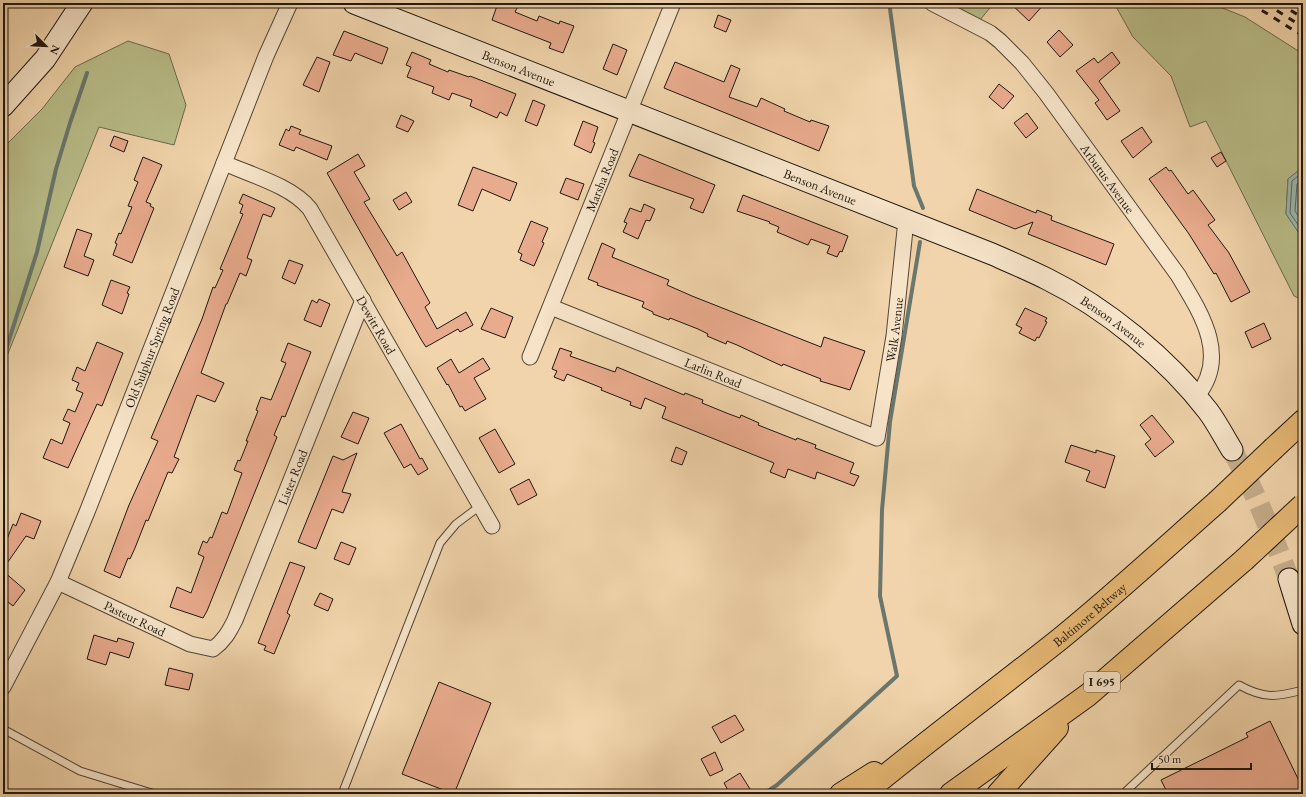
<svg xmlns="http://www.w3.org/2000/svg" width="1306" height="797" viewBox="0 0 1306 797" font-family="'EB Garamond',serif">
<rect width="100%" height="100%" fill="#f1d4ab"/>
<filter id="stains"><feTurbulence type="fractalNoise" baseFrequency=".005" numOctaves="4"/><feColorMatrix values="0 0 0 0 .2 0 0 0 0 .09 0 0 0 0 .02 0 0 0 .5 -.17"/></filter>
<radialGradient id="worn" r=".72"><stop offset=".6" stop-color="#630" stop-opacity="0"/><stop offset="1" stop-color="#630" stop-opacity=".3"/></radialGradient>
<g fill="#b9bd89" stroke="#6c6a4c">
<polygon points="947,3 994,3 980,20"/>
<polygon points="1114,3 1210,3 1245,17 1303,54 1303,167 1288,179 1286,214 1303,239 1303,300 1294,296 1206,121 1190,127 1171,76 1133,37"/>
<polygon points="128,41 169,54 186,105 174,145 99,127 3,366 3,148 42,109 75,67"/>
</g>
<polygon fill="#9bb7ae" stroke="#69776e" points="1303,167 1303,239 1286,214 1288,179"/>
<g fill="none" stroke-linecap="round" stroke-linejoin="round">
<g stroke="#5c675e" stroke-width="1">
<polyline points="1303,172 1292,181 1290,213 1303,232"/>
<polyline points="1303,178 1297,184 1295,211 1303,223"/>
</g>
<g stroke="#69776e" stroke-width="4">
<polyline points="890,9 914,186 923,208"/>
<polyline points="3,359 37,252 56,169 70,123 87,73"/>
<polyline points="763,794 777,785 897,676 880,596 882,510 890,422 920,242"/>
</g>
</g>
<g fill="#e9ab8e" stroke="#1e170e">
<polygon points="498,3 509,3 518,6 515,12 537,21 539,16 559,24 560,21 574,26 563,53 549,48 551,43 492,20"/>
<polygon points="1010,3 1045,3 1029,21"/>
<polygon points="718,15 731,20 726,32 714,27"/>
<polygon points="1059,30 1073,45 1060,57 1047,42"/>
<polygon points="344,31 388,48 382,64 355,53 351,61 333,55"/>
<polygon points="613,44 627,50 617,75 603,69"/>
<polygon points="412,52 431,60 429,64 448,72 449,70 469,77 470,76 516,94 507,116 500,112 497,118 470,106 472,100 452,93 449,100 432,93 434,87 407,77 411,67 406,65"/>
<polygon points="1112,52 1120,63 1099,81 1120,111 1107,120 1095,103 1099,100 1076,71 1094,58 1098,63"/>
<polygon points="317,57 330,62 319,92 303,85"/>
<polygon points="675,62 724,82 731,65 740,69 729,97 757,107 761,98 785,109 784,111 810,122 811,120 829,126 819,151 664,88"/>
<polygon points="999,84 1014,96 1003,109 989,97"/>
<polygon points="533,100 545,105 537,126 525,121"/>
<polygon points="1027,113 1038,128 1026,138 1014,123"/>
<polygon points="401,115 414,121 408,132 396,127"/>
<polygon points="583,121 598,127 593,142 595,143 591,153 574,145"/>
<polygon points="291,126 301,130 299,134 332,146 327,160 296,147 294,151 279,145 286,129 289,131"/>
<polygon points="1142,127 1152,142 1133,158 1121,141"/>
<polygon points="114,136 128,141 124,152 110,146"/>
<polygon points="1221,152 1226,161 1217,167 1211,158"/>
<polygon points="358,154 365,166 354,172 370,199 364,202 397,256 402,252 430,303 425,307 437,329 466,312 473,325 460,332 458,329 426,347 422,341 327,173"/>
<polygon points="639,154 715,185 703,213 690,208 694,199 629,176"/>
<polygon points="143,157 162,165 146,202 151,204 150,206 154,208 132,263 113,255 117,244 115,243 119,233 121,234 132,207 128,206 138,182 134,180"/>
<polygon points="473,167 517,183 510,201 482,189 473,211 458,205"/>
<polygon points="1166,167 1169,171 1171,170 1188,194 1193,190 1215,220 1208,225 1229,253 1250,292 1231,302 1216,273 1214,274 1189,234 1149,179"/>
<polygon points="566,178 584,184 578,200 560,193"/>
<polygon points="977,189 1036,213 1037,210 1052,216 1051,220 1114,244 1106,265 1028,234 1033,222 1015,229 969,210"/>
<polygon points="406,192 412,202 399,210 393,200"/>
<polygon points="243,194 275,208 271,217 263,214 247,258 252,260 246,276 240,273 227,304 226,304 201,373 224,383 215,402 197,395 174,457 179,459 172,473 168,472 148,521 146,520 135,548 130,559 128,558 120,578 104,571 129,505 158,441 151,438 202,319 213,287 215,288 223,270 220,269 243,214 240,213 243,205 239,203"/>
<polygon points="743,195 848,236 842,252 840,251 837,257 827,253 830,246 811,239 808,245 777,232 779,227 769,223 770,222 737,211"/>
<polygon points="644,204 655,209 650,221 646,220 638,239 623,232 627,223 624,222 630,208 641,212"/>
<polygon points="531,221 548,228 542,242 544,243 534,266 520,260 522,254 518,252"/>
<polygon points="77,229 92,234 84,256 94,260 88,276 64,267"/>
<polygon points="602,243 615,249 612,257 669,280 667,285 692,296 821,347 824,337 865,351 850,390 820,381 821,379 783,364 782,366 737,345 727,341 726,344 707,336 708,334 698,329 670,318 669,320 653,314 653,312 642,307 644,302 597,285 598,283 588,279"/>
<polygon points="289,260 303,265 295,284 282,278"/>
<polygon points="111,280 130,287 127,293 129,294 122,314 102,305"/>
<polygon points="319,299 330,304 321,327 304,320 312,300 317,303"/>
<polygon points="491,308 513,317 505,338 481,329"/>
<polygon points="1025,308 1047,318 1045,321 1047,322 1039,338 1037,337 1035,341 1019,333 1022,328 1016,325"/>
<polygon points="1264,323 1271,339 1252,348 1245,332"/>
<polygon points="97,342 123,353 102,406 97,404 68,468 43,458 51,439 62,444 70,423 63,420 68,409 75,412 83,393 76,390 79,383 72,380 77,367 85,371"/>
<polygon points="288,343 311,352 285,417 282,416 274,435 277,437 207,611 203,618 170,607 177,587 191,593 204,557 198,554 203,541 207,543 210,537 212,538 222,512 227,514 242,473 234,470 238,460 240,461 248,441 246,441 258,411 256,410 261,397 271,400 286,363 281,361"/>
<polygon points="560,348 572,352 570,356 615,372 617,367 684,395 685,393 703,400 702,403 729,414 740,418 741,415 759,423 758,425 796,440 797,438 816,445 815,448 854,463 850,473 859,476 854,486 817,472 815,479 788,469 785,478 770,472 774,463 662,418 666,407 645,398 641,409 630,405 631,402 601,390 602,388 567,374 564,381 554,377 557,371 552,369"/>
<polygon points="483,358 490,369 474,378 486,399 465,411 462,406 460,407 448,384 447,385 437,368 451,359 459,373"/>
<polygon points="353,412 369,418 358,444 341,437"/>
<polygon points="1152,415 1174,442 1155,457 1145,444 1151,439 1140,425"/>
<polygon points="401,424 420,459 422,458 428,469 418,475 411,464 404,468 384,433"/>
<polygon points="495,429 515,464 499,473 479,438"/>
<polygon points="1071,445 1096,453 1096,450 1115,456 1105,488 1086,481 1090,471 1065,462"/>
<polygon points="676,447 687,452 682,465 671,461"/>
<polygon points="357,453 342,492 351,494 343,513 332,509 316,549 298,542 333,456 343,460"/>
<polygon points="529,479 537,495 518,505 510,489"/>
<polygon points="21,513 41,521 34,539 26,536 3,569 3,537 7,539 13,524 16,526"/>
<polygon points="341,542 356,548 349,565 334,559"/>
<polygon points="290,562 305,567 287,613 290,615 274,654 264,650 266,646 258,643"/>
<polygon points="3,571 25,590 13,606 3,598"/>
<polygon points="320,593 333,599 328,611 314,605"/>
<polygon points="94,635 117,642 118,638 134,643 129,658 110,652 106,665 87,659"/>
<polygon points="169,668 193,674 189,690 165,685"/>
<polygon points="439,682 491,703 454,794 402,774"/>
<polygon points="735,715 744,730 721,743 712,727"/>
<polygon points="1270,721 1303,789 1303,794 1168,794 1161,780 1248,737 1246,733"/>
<polygon points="715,752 723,770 710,776 701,759"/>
<polygon points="740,773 750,789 742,794 730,794 724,783"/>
</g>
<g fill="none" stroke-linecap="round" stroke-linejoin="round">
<path stroke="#c7ae8c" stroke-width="21" stroke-dasharray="21 10" stroke-linecap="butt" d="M1232 450C1255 491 1272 534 1289 579"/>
<g stroke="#534635" stroke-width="9">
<g id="lane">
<polyline points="3,729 80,771 155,794"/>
<polyline points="342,794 440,543 456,524 480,506"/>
<path d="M1123 794 1239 685C1264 699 1276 697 1303 690"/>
</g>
</g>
<g stroke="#534635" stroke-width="17">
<g id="street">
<path id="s1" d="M932 3 990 33 1000 41 1022 63 1046 93 1178 275C1201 313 1230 357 1196 397"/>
<path id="s2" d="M224 163C251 175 292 186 310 209L492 526"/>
<path id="s3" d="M551 307 877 438 894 336 906 220"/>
<path id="s4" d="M530 357 673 3"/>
<path id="s5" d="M58 582 190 644 213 649C224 641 229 632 235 620L363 300"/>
<path id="s6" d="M3 687 58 582 87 512 266 56 290 3"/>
</g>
</g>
<g stroke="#1e170e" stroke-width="23">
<g id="secondary">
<path id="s7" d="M354 3 992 254C1010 262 1029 270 1047 279 1106 308 1168 359 1208 411 1217 423 1224 437 1232 450"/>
<polyline points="3,106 45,59 82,3"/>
<polyline points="1289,579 1303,624"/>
</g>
</g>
<g stroke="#1e170e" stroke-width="24">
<g id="highway">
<polyline points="1274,448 1303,421"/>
<polyline points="841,794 874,773"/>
<path id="s8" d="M863 794C927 741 995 691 1060 639 1114 595 1165 548 1217 502"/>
<polyline points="951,794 1088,695 1244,560"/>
<polyline points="998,794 1057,728"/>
</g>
</g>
<use href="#lane" stroke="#f6e3c8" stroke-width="7"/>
<use href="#street" stroke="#f6e3c8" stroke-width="15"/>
<use href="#secondary" stroke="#f6e3c8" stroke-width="21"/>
<use href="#highway" stroke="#e8ba76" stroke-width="22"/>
<g stroke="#1e170e" stroke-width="3" stroke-dasharray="7 7" stroke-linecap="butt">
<polyline points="1250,3 1303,36"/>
<polyline points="1265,3 1303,27"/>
<polyline points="1279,3 1303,18"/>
<polyline points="1294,3 1303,9"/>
</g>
<g stroke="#1e170e" stroke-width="24" stroke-linecap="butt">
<g id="highway-bridge">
<polyline points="1217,502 1274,448"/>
<polyline points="1244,560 1303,505"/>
</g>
</g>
<use href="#highway-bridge" stroke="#e8ba76" stroke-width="22"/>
</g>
<g text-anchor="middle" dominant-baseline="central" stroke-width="4" stroke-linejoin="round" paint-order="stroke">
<rect fill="#f6e3c8" stroke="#5f5446" stroke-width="1" x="1084" y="672" width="36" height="20" rx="3"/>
<g font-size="12" font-weight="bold" fill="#1e170e">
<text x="1102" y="682">I 695</text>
</g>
<g font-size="13" fill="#1e170e" stroke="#f6e3c8">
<text stroke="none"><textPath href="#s7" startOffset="177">Benson Avenue</textPath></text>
<text stroke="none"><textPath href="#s1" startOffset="253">Arbutus Avenue</textPath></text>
<text stroke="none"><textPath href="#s4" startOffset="191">Marsha Road</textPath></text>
<text stroke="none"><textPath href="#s7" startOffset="501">Benson Avenue</textPath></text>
<text stroke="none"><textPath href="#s7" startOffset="825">Benson Avenue</textPath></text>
<text stroke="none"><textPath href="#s2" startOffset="232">Dewitt Road</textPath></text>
<text stroke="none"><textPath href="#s3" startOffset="461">Walk Avenue</textPath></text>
<text stroke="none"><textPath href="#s6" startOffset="371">Old Sulphur Spring Road</textPath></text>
<text stroke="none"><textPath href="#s3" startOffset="175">Larlin Road</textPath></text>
<text stroke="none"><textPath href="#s5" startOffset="360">Lister Road</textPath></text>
<text stroke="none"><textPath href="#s8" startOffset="289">Baltimore Beltway</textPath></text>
<text stroke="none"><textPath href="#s5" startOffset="85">Pasteur Road</textPath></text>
</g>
</g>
<rect width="1306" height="797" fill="none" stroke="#f1d4ab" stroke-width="16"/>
<rect x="4" y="4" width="1298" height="789" fill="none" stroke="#1e170e" stroke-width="2"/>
<rect x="8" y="8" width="1290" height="781" fill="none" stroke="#1e170e"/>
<g transform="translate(46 46) rotate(114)" stroke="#f6e3c8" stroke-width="3" paint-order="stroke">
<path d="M0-3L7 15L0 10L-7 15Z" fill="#1e170e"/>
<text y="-6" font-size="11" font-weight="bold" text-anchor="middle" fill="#1e170e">N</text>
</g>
<path d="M1152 763v6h99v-6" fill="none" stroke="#1e170e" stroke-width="2"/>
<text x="1158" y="763" font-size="12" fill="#1e170e" stroke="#f6e3c8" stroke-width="3" paint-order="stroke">50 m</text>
<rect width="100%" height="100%" filter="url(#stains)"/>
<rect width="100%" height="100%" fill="url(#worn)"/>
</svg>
